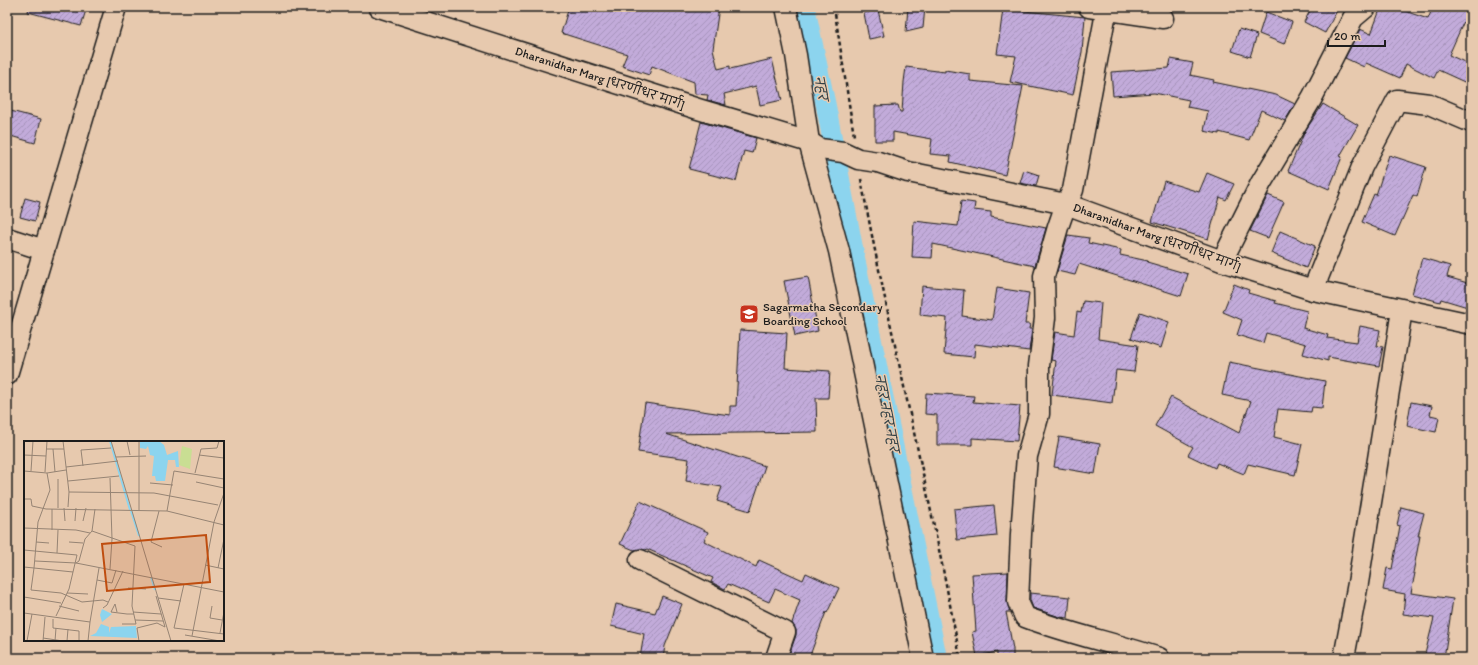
<svg xmlns="http://www.w3.org/2000/svg" width="1478" height="665" viewBox="0 0 1478 665" font-family="Itim,'Playpen Sans Deva',sans-serif">
<defs>
<pattern id="building-hatch" width="6" height="6" patternUnits="userSpaceOnUse"><rect width="6" height="6" fill="#c2abda"/><path d="M-1 1l2-2M0 6l6-6M5 7l2-2" fill="none" stroke="#a693ba"/></pattern>
</defs>
<rect width="100%" height="100%" fill="#e7c9ae"/>
<filter id="ink" filterUnits="userSpaceOnUse"><feTurbulence type="fractalNoise" baseFrequency=".025" numOctaves="2"/><feDisplacementMap in="SourceGraphic" scale="8" xChannelSelector="R" yChannelSelector="G"/><feConvolveMatrix kernelMatrix="1 2 1 2 8 2 1 2 1" color-interpolation-filters="sRGB"/></filter>
<g filter="url(#ink)">
<g fill="none" stroke-linecap="round" stroke-linejoin="round">
<polyline stroke="#8cd4ee" stroke-width="20" points="805,7 826,106 855,258 937,658"/>
</g>
<g fill="url(#building-hatch)" stroke="#1c1c1c">
<polygon points="29,7 83,7 82,9 86,10 81,26 28,12"/>
<polygon points="569,7 610,7 630,13 632,7 719,7 713,49 718,69 730,66 730,69 772,59 782,100 760,105 756,86 724,94 726,105 707,100 708,95 695,94 694,82 652,66 649,75 622,66 627,54 561,33"/>
<polygon points="908,7 925,7 923,28 906,32"/>
<polygon points="1312,7 1339,7 1325,33 1304,22"/>
<polygon points="1381,7 1393,7 1428,19 1433,7 1457,7 1468,12 1449,55 1471,65 1471,85 1438,70 1434,78 1406,64 1400,78 1366,63 1364,67 1345,58 1360,29 1371,34"/>
<polygon points="1003,9 1085,17 1082,52 1073,95 1010,82 1016,56 997,54"/>
<polygon points="878,10 884,36 869,39 864,13"/>
<polygon points="1266,12 1292,22 1284,44 1259,34"/>
<polygon points="1239,29 1257,35 1250,57 1232,51"/>
<polygon points="1171,59 1193,63 1190,75 1214,80 1213,82 1276,95 1295,104 1285,121 1261,110 1249,140 1219,132 1219,134 1204,131 1208,111 1187,107 1189,100 1154,93 1113,96 1111,72 1169,68"/>
<polygon points="906,67 945,72 945,70 970,74 970,81 1023,86 1005,175 950,162 951,156 930,154 932,139 893,132 893,141 875,141 875,106 898,105 900,112 902,112 904,82"/>
<polygon points="1323,104 1358,125 1340,156 1342,157 1329,189 1288,171 1305,131"/>
<polygon points="7,110 41,119 35,143 7,135"/>
<polygon points="701,122 756,138 752,153 744,151 736,181 689,169"/>
<polygon points="1389,155 1426,167 1417,197 1413,195 1395,236 1362,222 1374,194 1376,195"/>
<polygon points="1024,170 1039,175 1036,186 1020,183"/>
<polygon points="1207,173 1234,184 1226,200 1220,197 1208,239 1152,222 1164,181 1199,192"/>
<polygon points="1268,195 1284,202 1268,238 1250,231"/>
<polygon points="25,198 40,202 35,221 20,217"/>
<polygon points="961,201 975,203 974,210 991,212 991,217 1046,228 1035,266 933,244 932,258 912,257 914,221 958,226"/>
<polygon points="1280,231 1315,246 1306,268 1271,253"/>
<polygon points="1068,235 1089,238 1088,243 1121,250 1120,255 1148,261 1147,262 1188,274 1181,296 1079,264 1075,275 1057,271"/>
<polygon points="1422,258 1450,266 1447,277 1471,284 1471,308 1441,299 1440,302 1412,294"/>
<polygon points="808,277 818,331 795,336 784,281"/>
<polygon points="1234,284 1249,290 1248,293 1276,301 1275,303 1307,311 1303,328 1328,335 1327,338 1357,342 1360,326 1380,330 1377,346 1383,347 1379,366 1328,357 1328,361 1303,354 1306,344 1266,333 1263,343 1237,335 1242,320 1223,312"/>
<polygon points="922,286 964,290 962,316 992,320 997,288 1029,293 1025,324 1030,324 1029,329 1032,329 1029,351 975,344 974,357 944,354 947,318 920,315"/>
<polygon points="1083,301 1101,303 1098,339 1138,345 1134,372 1116,370 1112,403 1052,395 1056,361 1051,360 1055,332 1074,335 1077,312 1081,313"/>
<polygon points="1140,312 1169,322 1161,348 1131,338"/>
<polygon points="740,330 787,333 785,368 830,371 828,398 816,398 817,432 666,434 765,466 750,511 717,501 722,487 686,481 689,459 638,452 645,403 730,415 730,406 736,406"/>
<polygon points="1229,362 1325,381 1322,408 1312,407 1311,412 1278,409 1274,437 1302,444 1295,475 1248,464 1244,474 1217,463 1215,468 1188,455 1193,447 1155,426 1171,397 1239,433 1251,401 1222,395"/>
<polygon points="926,393 974,396 973,402 1020,406 1017,441 972,438 972,445 937,445 937,415 925,414"/>
<polygon points="1411,402 1432,406 1430,415 1439,417 1436,432 1407,426"/>
<polygon points="1059,437 1100,444 1095,474 1054,467"/>
<polygon points="640,501 708,532 704,541 756,567 759,560 803,580 806,573 839,588 827,613 826,612 809,658 788,658 796,635 796,630 792,623 800,600 775,589 769,602 728,584 725,589 711,582 713,578 647,549 646,550 640,549 634,550 620,544"/>
<polygon points="994,505 997,536 957,540 954,509"/>
<polygon points="1401,507 1424,513 1418,536 1420,536 1413,573 1415,573 1411,593 1453,599 1444,658 1424,658 1434,618 1403,614 1405,594 1383,590 1387,568 1392,569 1400,526 1397,525"/>
<polygon points="1008,572 1007,601 1010,612 1006,612 1013,649 1013,658 997,658 997,652 977,656 972,632 976,631 972,574"/>
<polygon points="1030,593 1070,597 1068,618 1060,617 1033,608 1030,600"/>
<polygon points="662,596 682,604 665,646 663,658 640,658 644,634 611,626 616,604 655,613"/>
</g>
<g fill="none" stroke-linecap="round" stroke-linejoin="round">
<g stroke="#1c1c1c" stroke-width="23">
<g id="minor">
<polyline points="379,7 698,109 809,142 820,149 843,152 858,159 878,162 908,172 1066,204 1222,261 1313,290 1471,324"/>
<polyline points="786,7 796,55 809,142 839,251 923,658"/>
<polyline points="1089,7 1163,18"/>
<path d="M1107 7 1073 190 1066 204 1058 227 1044 276 1045 318 1039 366V414L1027 456 1021 534 1018 602 1025 617C1069 634 1115 643 1159 658"/>
<polyline points="7,238 44,250"/>
<polyline points="1222,261 1261,183 1312,98 1353,18 1366,7"/>
<polyline points="1313,290 1362,167 1397,100 1429,104 1471,122"/>
<polyline points="7,375 116,7"/>
<polyline points="640,560 785,632 776,658"/>
<polyline points="1344,658 1358,583 1402,310"/>
</g>
</g>
<g stroke="#1c1c1c" stroke-width="2.5" stroke-dasharray="4 3" stroke-linecap="butt">
<polyline points="834,7 854,136"/>
<path d="M861 179C891 339 931 497 960 658"/>
</g>
<use href="#minor" stroke="#e7c9ae" stroke-width="20"/>
</g>
</g>
<defs>
<g id="school-square" transform="scale(1)"><rect x="-9" y="-9" width="18" height="18" rx="4" fill="#c8321e" stroke="#e7c9ae"/><path d="M0-5L7-2L0 1L-7-2ZM-4 1L0 2.5L4 1V4Q0 6-4 4Z" fill="#fff"/></g>
</defs>
<g fill-rule="evenodd">
<use href="#school-square" x="749" y="314"/>
</g>
<g text-anchor="middle" dominant-baseline="central" stroke-width="3" stroke-linejoin="round" paint-order="stroke">
<g font-size="12" fill="#1c1c1c" stroke="#e7c9ae">
<text transform="translate(600 78) rotate(18)">Dharanidhar Marg [धरणीधर मार्ग]</text>
<text transform="translate(1157 237) rotate(20)">Dharanidhar Marg [धरणीधर मार्ग]</text>
</g>
<g font-size="12" fill="#1c1c1c" stroke="#e7c9ae" text-anchor="start">
<text x="763" y="307">Sagarmatha Secondary<tspan x="763" dy="14">Boarding School</tspan></text>
</g>
<g font-size="13" font-style="italic" fill="#324146" stroke="#e7c9ae">
<text transform="translate(821 88) rotate(79)">नहर</text>
<text transform="translate(887 413) rotate(79)">नहर नहर नहर</text>
</g>
</g>
<g transform="translate(24 441)">
<rect width="200" height="200" fill="#e7c9ae"/>
<path d="M158 5 168 8 166 28 155 24Z" fill="#c9de93"/>
<path d="M116 0H135L140 4 143 14 154 10 155 26H152L151 19H144L141 40H132L131 35H128L130 15 126 14 124 5 122 8 116 7ZM78 168 88 173 78 181 76 174ZM77 183 85 186V192L87 186 112 185 113 197 66 195 72 192Z" fill="#8cd4ee"/>
<path fill="none" stroke="#8cd4ee" stroke-width="2" d="M86 0 106 69M107 70 115 95M127 136 131 149"/>
<path fill="none" stroke="#968474" stroke-width="1" d="M39 0 45 51 44 66M87 0 147 200M103 0 106 14M22 8H40M29 8 31 31M0 14 22 15M175 14 200 17M92 16 122 15M59 25 57 9 87 7M42 26 94 20M0 30 23 32 42 29M7 30 9 0M21 31 23 0M23 32 26 49 14 81 10 127 49 131M171 32 177 8 193 7 195 0M86 37 88 98 86 128M44 40 95 35M172 41 200 47M126 42 149 44M45 51 130 52 194 64M0 58H7L8 65 22 68 143 70 200 84M34 67V38M40 67 41 80M28 68V89M115 69V0M135 70 127 101 138 106M143 70 150 30 200 38M51 80 52 67M59 80 62 67M0 87 52 89 66 92M68 90 111 105 108 165 112 183H98M12 101 25 102M45 101 59 102M0 109 53 114 45 148 32 175M33 112 34 89M11 120 52 122 200 151M52 122 55 120 61 98 68 90 71 68M181 124 200 128M0 126 10 127 7 149 37 152 58 161 79 159 84 161M194 127 200 98M73 139 88 142 92 129M160 143 150 187 200 193M104 147 122 148M43 152 64 153M132 155 141 186M0 156 37 162M134 157 157 160M35 165 55 170M188 165 186 177 198 179M79 167 83 164 99 130M93 171 91 163 87 171 103 173H110M109 171 137 173M0 172 66 181 75 127M29 178V187L55 190V200M111 179 139 180M113 187 133 182 141 186M113 187 115 200M196 192 200 171M161 194 196 200M168 195 190 81 200 52M19 197 39 200M3 200 8 173M19 200 21 176M31 200 32 187M43 200 44 188M64 200 66 181"/>
<path fill="#bf4d0f" fill-opacity="0.15" stroke="#bf4d0f" stroke-width="2" d="M182 94 186 141 83 150 78 103Z"/>
<rect width="200" height="200" fill="none" stroke="#1c1c1c" stroke-width="2"/>
</g>
<rect width="1478" height="665" fill="none" stroke="#e7c9ae" stroke-width="24"/>
<rect x="12" y="12" width="1454" height="641" fill="none" stroke="#1c1c1c" stroke-width="1.5" filter="url(#ink)"/>
<path d="M1328 40v6h57v-6" fill="none" stroke="#1c1c1c" stroke-width="2"/>
<text x="1334" y="40" font-size="12" fill="#1c1c1c" stroke="#e7c9ae" stroke-width="3" paint-order="stroke">20 m</text>
</svg>
